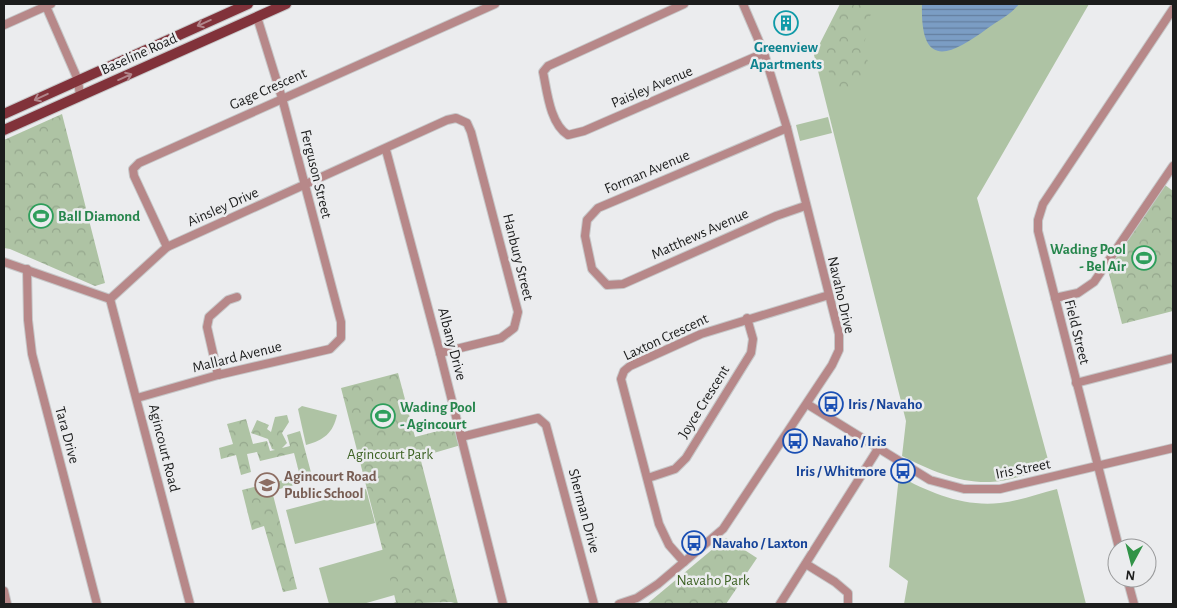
<svg xmlns="http://www.w3.org/2000/svg" width="1177" height="608" viewBox="0 0 1177 608" font-family="'Alegreya Sans',sans-serif">
<defs>
<pattern id="forest-crowns" width="20" height="18" patternUnits="userSpaceOnUse" patternTransform="scale(1.25)"><rect width="20" height="18" fill="#aec3a4"/><path d="M2 6a3 3 0 1 1 6 0M12 15a3 3 0 1 1 6 0" fill="none" stroke="#95a78d"/></pattern>
<pattern id="water-rules" width="6" height="5" patternUnits="userSpaceOnUse" patternTransform="scale(1.25)"><rect width="6" height="5" fill="#7b9dc4"/><path d="M0 2.5h6" fill="none" stroke="#647f9f"/></pattern>
</defs>
<rect width="100%" height="100%" fill="#ebecee"/>
<g fill="#aec3a4">
<path d="M840 4H1089L977 198 1050 467C1032 472 1009 482 990 482 958 483 930 470 902 456L906 421 814 55Z"/>
<polygon points="828,117 832,133 800,141 796,125"/>
<path d="M302 406 337 415C333 433 324 440 306 445L298 409Z"/>
<path d="M899 476C930 493 964 507 1000 503 1019 501 1038 494 1057 489L1086 604H904L908 581 889 567Z"/>
<polygon points="366,489 375,523 295,544 286,510"/>
<polygon points="413,541 426,586 363,604 329,604 319,568"/>
</g>
<g fill="url(#forest-crowns)">
<path d="M843 4H876C875 11 872 12 869 18 866 26 866 41 863 50 865 55 868 60 869 65 872 79 856 95 843 98 834 83 829 67 816 55Z"/>
<polygon points="62,114 105,283 95,286 10,249 4,248 4,140"/>
<polygon points="1165,185 1173,191 1173,311 1122,324 1108,270"/>
<polygon points="398,373 415,437 457,426 461,445 420,457 458,604 451,602 391,604 396,602 341,388"/>
<polygon points="287,415 289,422 282,433 287,443 282,448 290,446 287,435 300,431 313,480 272,491 297,589 283,592 264,526 252,530 242,490 300,476 294,453 260,461 257,452 247,454 251,472 241,475 236,455 221,459 219,448 233,444 227,424 246,419 253,444 267,441 270,451 275,450 272,449 268,439 251,433 257,420 269,425 267,429 271,432 275,417"/>
<polygon points="726,538 757,558 726,604 647,604"/>
</g>
<g fill="url(#water-rules)">
<path d="M922 4H1019C1012 14 998 21 988 28 949 57 920 69 922 4Z"/>
<polygon points="1144,247 1155,253 1145,270 1134,263"/>
<polygon points="388,405 391,424 379,427 375,408"/>
</g>
<g fill="none" stroke-linecap="round" stroke-linejoin="round">
<g stroke="#c6c7c8" stroke-width="10">
<g id="minor">
<polyline points="45,4 78,80 80,96"/>
<path d="M684 4 548 66 543 72C547 91 550 124 568 135L584 131 764 53"/>
<polyline points="4,25 51,4"/>
<polyline points="787,128 598,208 587,220 585,236 592,269 607,285 623,284 776,216 805,206"/>
<polyline points="386,150 440,353 503,604"/>
<polyline points="167,247 134,176 133,169 139,163 495,4"/>
<polyline points="4,262 110,299"/>
<polyline points="27,269 28,320 32,354 97,604"/>
<polyline points="1055,298 1078,293 1094,282 1173,166"/>
<polyline points="110,299 167,247 447,120 456,118 467,123 471,132 518,312 514,328 501,338 440,353"/>
<polyline points="110,299 190,604"/>
<polyline points="218,375 207,327 209,317 228,300 237,297"/>
<polyline points="1076,383 1173,358"/>
<polyline points="137,398 218,375 330,349 341,338 341,322 282,98 257,17"/>
<polyline points="807,404 930,480 964,489 1000,489 1173,448"/>
<polyline points="461,437 538,418 546,425 594,604"/>
<polyline points="648,478 675,469 686,458 751,353 753,339 747,318"/>
<polyline points="1119,548 1038,231 1038,220 1043,204 1173,9"/>
<polyline points="684,562 669,545 659,524 621,379 624,371 630,366 701,334 829,295"/>
<polyline points="806,564 835,582 848,593 848,604"/>
<polyline points="1127,578 1134,604"/>
<polyline points="4,591 7,604"/>
<polyline points="619,604 637,598 658,584 723,529 832,365 839,350 839,334 787,128 764,53 743,4"/>
<polyline points="780,604 878,449"/>
</g>
</g>
<g stroke="#c6c7c8" stroke-width="12">
<g id="major">
<polyline points="4,114 248,4"/>
<polyline points="4,130 286,4"/>
</g>
</g>
<use href="#minor" stroke="#b78889" stroke-width="8"/>
<use href="#major" stroke="#81323a" stroke-width="10"/>
</g>
<defs><path id="oneway-shaft" d="M-6 0H5M1.5-3L5.5 0L1.5 3" fill="none" stroke-width="1.6" stroke-linecap="round" stroke-linejoin="round" transform="scale(1.25)"/></defs>
<g stroke="#b1868b">
<use href="#oneway-shaft" transform="translate(204 23) rotate(156)"/>
<use href="#oneway-shaft" transform="translate(125 77) rotate(-24)"/>
<use href="#oneway-shaft" transform="translate(41 97) rotate(155)"/>
</g>
<defs>
<g id="building-ring" transform="scale(1.25)"><circle r="9.5" fill="#ebecee" stroke="#0f9aa8" stroke-width="1.5"/><path d="M-4-6H4V6H1V3H-1V6H-4ZM-2.5-4.3h1.7v1.8h-1.7ZM.8-4.3h1.7v1.8H.8ZM-2.5-1h1.7V.8h-1.7ZM.8-1h1.7V.8H.8Z" fill="#0f9aa8"/></g>
<g id="stadium-ring" transform="scale(1.25)"><circle r="9.5" fill="#ebecee" stroke="#2e9e5b" stroke-width="1.5"/><path d="M0-5a6.5 5 0 1 0 0 10a6.5 5 0 1 0 0-10ZM-3.5-1.8h7v3.6h-7Z" fill="#2e9e5b"/></g>
<g id="bus-ring" transform="scale(1.25)"><circle r="9.5" fill="#ebecee" stroke="#1a4fb4" stroke-width="1.5"/><path d="M-5-6H5V4H4V6H2V4H-2V6H-4V4H-5ZM-3.5-4V0h7V-4ZM-3.5 1.2v1.5H-2V1.2ZM2 1.2v1.5H3.5V1.2Z" fill="#1a4fb4"/></g>
<g id="school-ring" transform="scale(1.25)"><circle r="9.5" fill="#ebecee" stroke="#8d6e63" stroke-width="1.5"/><path d="M0-5L7-2L0 1L-7-2ZM-4 1L0 2.5L4 1V4Q0 6-4 4Z" fill="#8d6e63"/></g>
</defs>
<g fill-rule="evenodd">
<use href="#building-ring" x="786" y="23"/>
<use href="#stadium-ring" x="41" y="216"/>
<use href="#stadium-ring" x="1144" y="258"/>
<use href="#bus-ring" x="831" y="404"/>
<use href="#stadium-ring" x="383" y="416"/>
<use href="#bus-ring" x="795" y="441"/>
<use href="#bus-ring" x="903" y="471"/>
<use href="#school-ring" x="267" y="485"/>
<use href="#bus-ring" x="694" y="543"/>
</g>
<g text-anchor="middle" dominant-baseline="central" stroke-width="5" stroke-linejoin="round" paint-order="stroke">
<g font-size="15" font-weight="bold" fill="#0d838f" stroke="#ebecee">
<text x="786" y="47">Greenview<tspan x="786" dy="17">Apartments</tspan></text>
</g>
<g font-size="15" fill="#1c1d1d" stroke="#ebecee">
<text transform="translate(139 54) rotate(-24)">Baseline Road</text>
<text transform="translate(652 87) rotate(-23)">Paisley Avenue</text>
<text transform="translate(268 89) rotate(-24)">Gage Crescent</text>
<text transform="translate(647 172) rotate(-23)">Forman Avenue</text>
<text transform="translate(316 174) rotate(76)">Ferguson Street</text>
<text transform="translate(223 207) rotate(-24)">Ainsley Drive</text>
<text transform="translate(700 234) rotate(-24)">Matthews Avenue</text>
<text transform="translate(518 257) rotate(76)">Hanbury Street</text>
<text transform="translate(841 295) rotate(77)">Navaho Drive</text>
<text transform="translate(1077 332) rotate(76)">Field Street</text>
<text transform="translate(666 337) rotate(-25)">Laxton Crescent</text>
<text transform="translate(452 344) rotate(75)">Albany Drive</text>
<text transform="translate(237 357) rotate(-14)">Mallard Avenue</text>
<text transform="translate(704 402) rotate(-58)">Joyce Crescent</text>
<text transform="translate(67 435) rotate(75)">Tara Drive</text>
<text transform="translate(164 448) rotate(76)">Agincourt Road</text>
<text transform="translate(1023 469) rotate(-11)">Iris Street</text>
<text transform="translate(584 511) rotate(75)">Sherman Drive</text>
</g>
<g font-size="15" font-weight="bold" fill="#27864d" stroke="#ebecee" text-anchor="start">
<text x="58" y="216">Ball Diamond</text>
<text x="1126" y="249" text-anchor="end">Wading Pool<tspan x="1126" dy="17">- Bel Air</tspan></text>
<text x="400" y="407">Wading Pool<tspan x="400" dy="17">- Agincourt</tspan></text>
</g>
<g font-size="15" font-weight="bold" fill="#164399" stroke="#ebecee" text-anchor="start">
<text x="848" y="404">Iris / Navaho</text>
<text x="812" y="441">Navaho / Iris</text>
<text x="886" y="471" text-anchor="end">Iris / Whitmore</text>
<text x="712" y="543">Navaho / Laxton</text>
</g>
<g font-size="15" fill="#3e6325" stroke="#ebecee">
<text x="390" y="454">Agincourt Park</text>
<text x="713" y="580">Navaho Park</text>
</g>
<g font-size="15" font-weight="bold" fill="#785e54" stroke="#ebecee" text-anchor="start">
<text x="284" y="476">Agincourt Road<tspan x="284" dy="17">Public School</tspan></text>
</g>
</g>
<rect width="1177" height="608" fill="none" stroke="#1c1d1d" stroke-width="10"/>
<g transform="translate(1132 563) rotate(187)"><circle r="24" fill="#ebecee" stroke="#98999a"/>
<path d="M0-4L9 19L0 12L-9 19Z" fill="#319347"/>
<text y="-8" font-size="14" font-weight="bold" text-anchor="middle" fill="#1c1d1d">N</text>
</g>
</svg>
